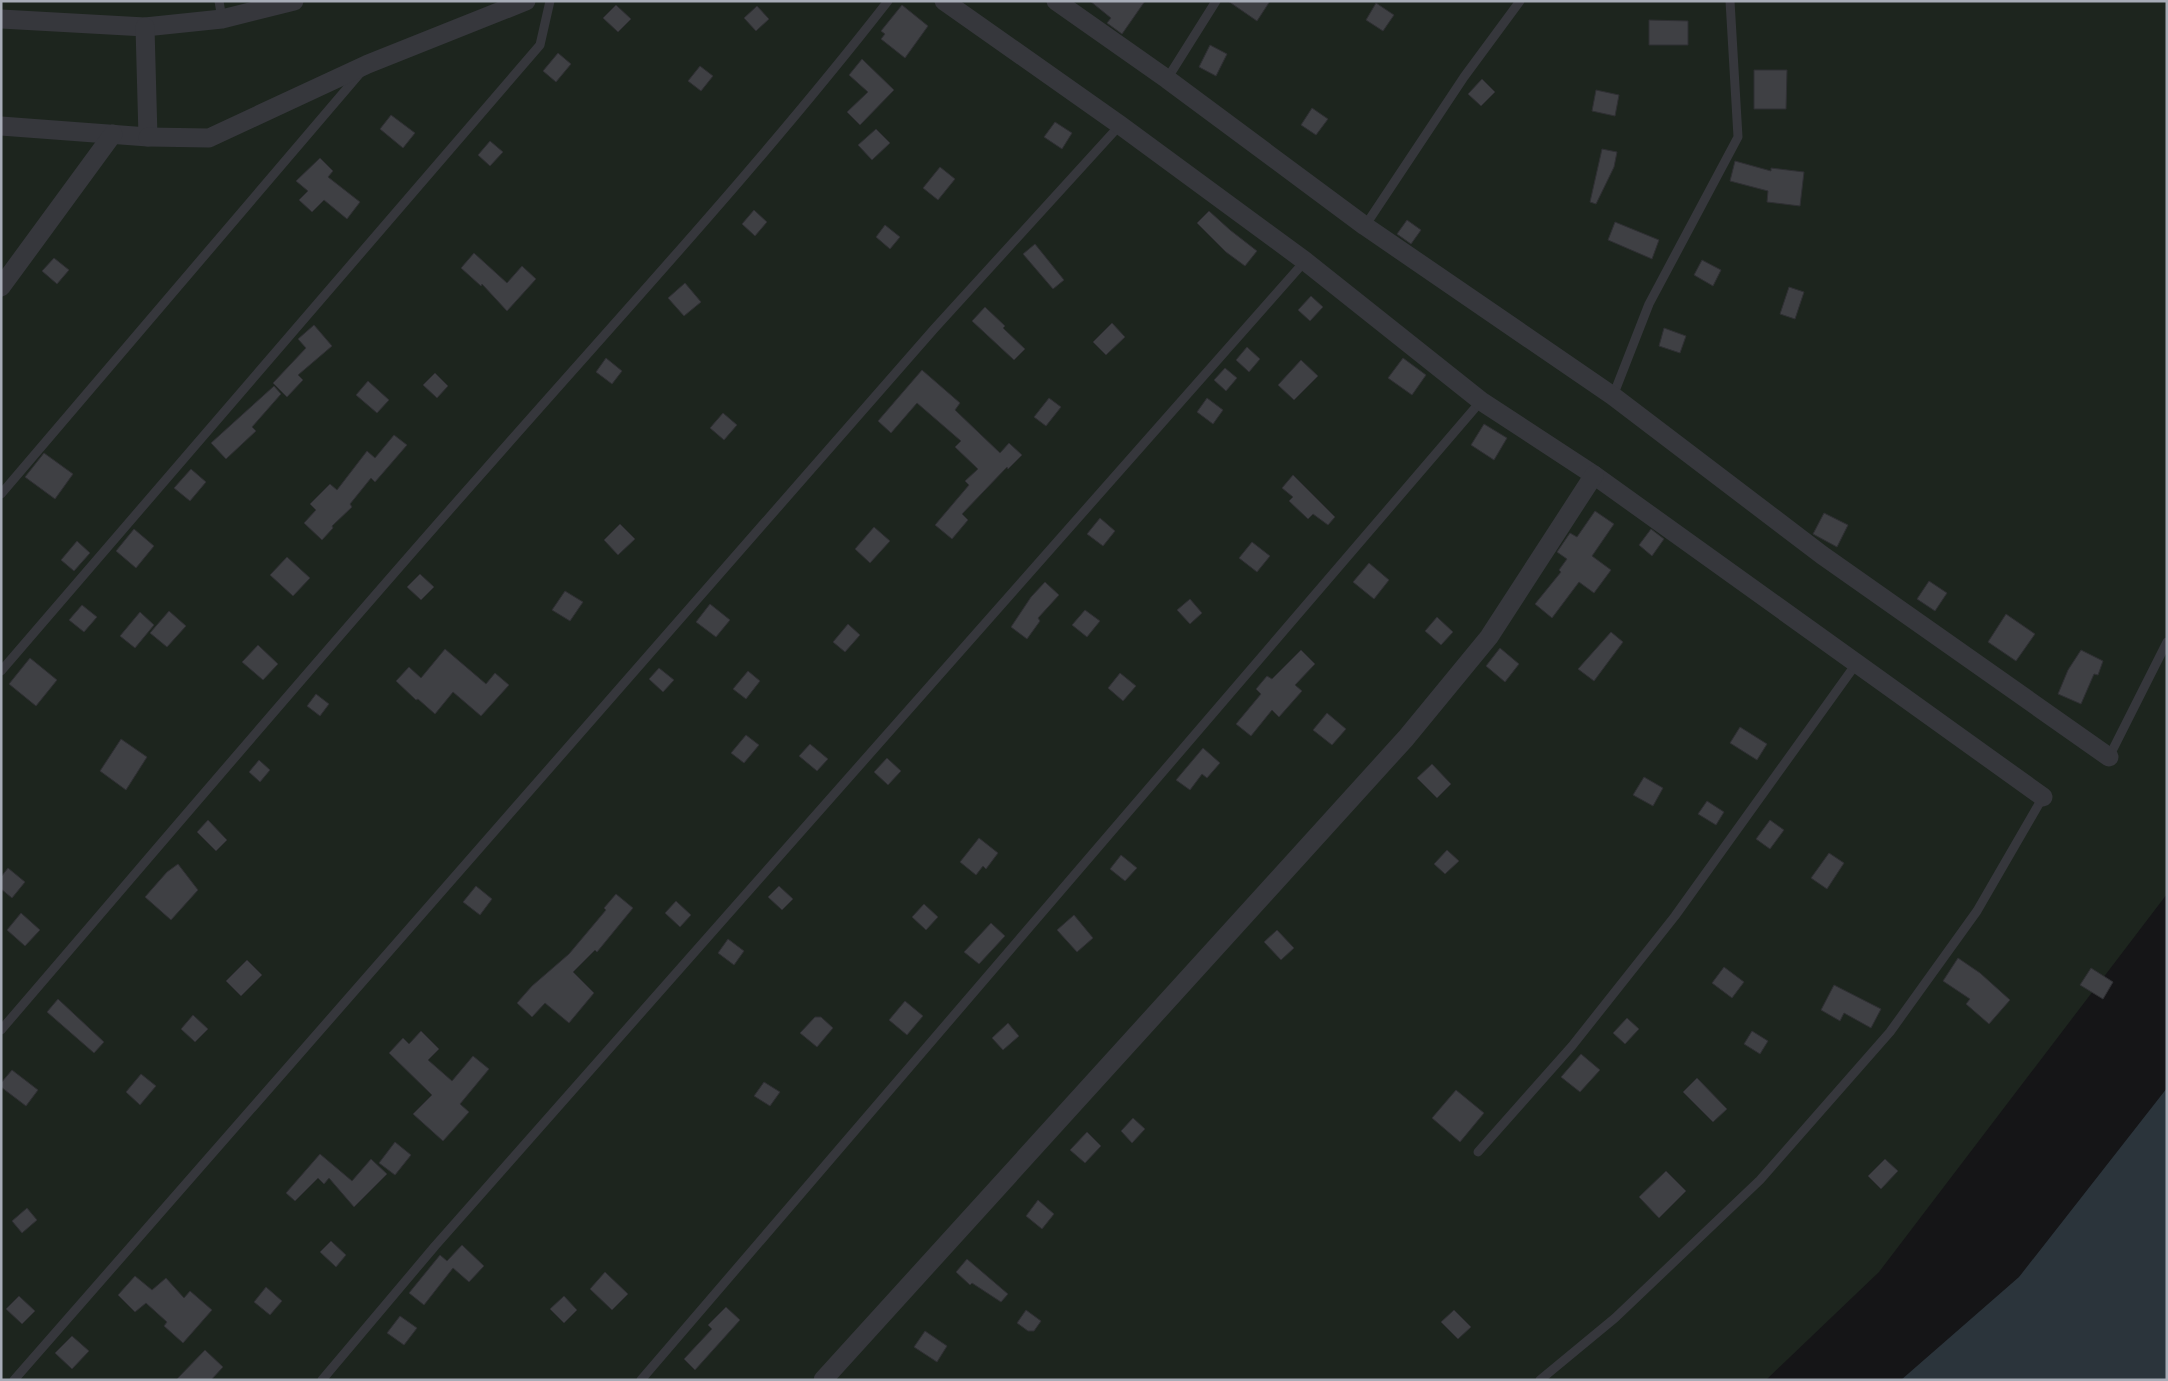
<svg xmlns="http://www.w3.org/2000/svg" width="2168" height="1381" viewBox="0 0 2168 1381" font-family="Inter,sans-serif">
<rect width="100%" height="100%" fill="#151517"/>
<polygon fill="#1d251e" points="1,1 2167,1 2167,894 1879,1272 1766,1380 1,1380"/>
<polygon fill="#2b343b" points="2167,1088 2167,1380 1901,1380 2019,1277"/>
<g fill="#3f4044" stroke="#2f2f33">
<polygon points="1090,1 1145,1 1122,34 1107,23 1111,18"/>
<polygon points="1228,1 1270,1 1257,21"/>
<polygon points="1376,3 1394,15 1383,31 1366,20"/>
<polygon points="616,5 631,19 618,32 603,18"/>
<polygon points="902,5 928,26 905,58 881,39 885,34 881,31"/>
<polygon points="757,6 769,19 756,31 744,18"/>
<polygon points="1649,20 1688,21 1688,45 1649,45"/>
<polygon points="1210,45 1227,54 1216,76 1199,67"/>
<polygon points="558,53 571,64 556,82 543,71"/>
<polygon points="862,59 894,90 860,125 847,112 868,92 849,75"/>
<polygon points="700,66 713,76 701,91 688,81"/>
<polygon points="1754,70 1787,70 1786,109 1754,109"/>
<polygon points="1482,79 1495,92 1481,106 1468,94"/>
<polygon points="1596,90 1619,95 1615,116 1592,111"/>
<polygon points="1312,108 1328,119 1316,135 1301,125"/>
<polygon points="391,115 415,133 403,148 380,129"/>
<polygon points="1055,122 1072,133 1062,149 1044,137"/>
<polygon points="876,129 890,143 872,160 858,145"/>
<polygon points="490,141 503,152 490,166 478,155"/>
<polygon points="1602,149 1617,152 1614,167 1596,204 1590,202"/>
<polygon points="320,158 333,171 328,177 360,202 347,219 324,200 312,212 299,200 308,191 296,181"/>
<polygon points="1735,161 1771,171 1771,168 1804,172 1800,206 1767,202 1768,191 1730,181"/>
<polygon points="940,167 955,179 938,200 923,188"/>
<polygon points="754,210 767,222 755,236 742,224"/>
<polygon points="1209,211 1230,230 1257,251 1245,266 1226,252 1197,223"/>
<polygon points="1407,220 1421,230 1411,244 1397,234"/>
<polygon points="1615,222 1659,240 1652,259 1608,240"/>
<polygon points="885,225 900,237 890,249 876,237"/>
<polygon points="1035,244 1064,280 1053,289 1023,254"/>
<polygon points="474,253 507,283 522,266 536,279 507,311 482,284 481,286 461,268"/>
<polygon points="54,258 69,270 57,284 42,271"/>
<polygon points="1702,260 1721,270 1713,286 1694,275"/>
<polygon points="685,283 701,302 684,316 668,298"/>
<polygon points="1789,287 1804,292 1795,319 1780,314"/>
<polygon points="1311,296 1323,307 1310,321 1298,310"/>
<polygon points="985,307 1005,326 1003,328 1025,349 1014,360 972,321"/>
<polygon points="1112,323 1125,337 1106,355 1093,342"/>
<polygon points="314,325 332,346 298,375 303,380 287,397 273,383 306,348 298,339"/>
<polygon points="1664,328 1686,336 1680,353 1659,346"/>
<polygon points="1247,347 1260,359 1249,372 1236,360"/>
<polygon points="606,358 622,371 612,384 596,372"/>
<polygon points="1403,358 1426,375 1412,395 1388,378"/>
<polygon points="1301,360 1318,376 1294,400 1278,385"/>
<polygon points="1225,368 1237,378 1226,391 1214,380"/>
<polygon points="922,370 960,403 955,410 1000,453 1009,443 1022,455 1008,469 1007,467 962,514 968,520 952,539 935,525 969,485 965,481 978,469 955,447 961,441 917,403 891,433 878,421"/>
<polygon points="435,373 448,386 437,398 423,385"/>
<polygon points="368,381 389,400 377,413 356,395"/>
<polygon points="274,386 281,394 252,427 256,431 226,459 211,443"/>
<polygon points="1049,398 1061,407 1046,426 1034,417"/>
<polygon points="1207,398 1223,410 1213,424 1197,412"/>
<polygon points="723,413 737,425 724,440 710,428"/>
<polygon points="1484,424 1507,438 1494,460 1471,445"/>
<polygon points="394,435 407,445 375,482 371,478 350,504 352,507 332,526 333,528 322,540 304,523 316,510 310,504 330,484 337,490 367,451 375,458"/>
<polygon points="44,453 73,474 55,499 25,477"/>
<polygon points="191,469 206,482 190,501 174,488"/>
<polygon points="1293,475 1335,517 1328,525 1313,514 1308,519 1289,501 1293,497 1282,488"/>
<polygon points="1595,511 1614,524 1592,556 1611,570 1594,593 1579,582 1552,618 1535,604 1561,572 1559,570 1567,559 1557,552 1570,533 1577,537"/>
<polygon points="1824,513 1848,525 1837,547 1813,534"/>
<polygon points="1100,518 1115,531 1103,546 1087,534"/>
<polygon points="620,524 635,539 618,555 604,540"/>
<polygon points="874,527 890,541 870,563 855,549"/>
<polygon points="134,529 154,546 136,568 116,551"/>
<polygon points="1651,529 1664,539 1652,556 1639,545"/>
<polygon points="77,541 90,553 74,571 61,560"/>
<polygon points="1252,542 1270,556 1257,572 1239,558"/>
<polygon points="287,557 310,578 293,596 270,575"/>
<polygon points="1369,563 1389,580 1374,599 1353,582"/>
<polygon points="420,574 434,587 421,600 407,587"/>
<polygon points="1929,581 1947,593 1935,611 1917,599"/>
<polygon points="1045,582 1059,595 1038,618 1040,621 1027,639 1011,627 1031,597"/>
<polygon points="565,591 583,602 570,621 552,610"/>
<polygon points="1190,599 1202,613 1190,624 1177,610"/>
<polygon points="710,604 730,620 716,637 696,622"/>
<polygon points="82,605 97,617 84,632 69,620"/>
<polygon points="1085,610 1100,621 1087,637 1072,625"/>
<polygon points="169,611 186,626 167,647 150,633"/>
<polygon points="140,612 154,625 135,648 120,636"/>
<polygon points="2006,614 2035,634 2016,661 1988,642"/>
<polygon points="1437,617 1453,632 1441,645 1425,631"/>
<polygon points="848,624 860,635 845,652 833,642"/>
<polygon points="1611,632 1623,642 1594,681 1578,669"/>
<polygon points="258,645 278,664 263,680 242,662"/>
<polygon points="1500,648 1519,664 1505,682 1486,666"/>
<polygon points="445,649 486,684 495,673 509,685 481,716 453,692 435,714 418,699 416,700 396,681 409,667 421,678"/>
<polygon points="1301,650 1315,664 1295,685 1302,691 1279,717 1272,710 1251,736 1236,724 1261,694 1256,689 1267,676 1272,679"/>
<polygon points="2081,650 2103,661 2098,675 2094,674 2081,704 2058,694 2068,670"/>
<polygon points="30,658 57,680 36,706 9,684"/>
<polygon points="659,668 674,680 663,692 649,679"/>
<polygon points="748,671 760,681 746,699 733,689"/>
<polygon points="1120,673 1136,686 1123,701 1108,688"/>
<polygon points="316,694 329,704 320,716 307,706"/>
<polygon points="1327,713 1346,729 1332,745 1313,730"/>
<polygon points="1740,727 1767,744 1757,760 1730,743"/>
<polygon points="746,735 759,745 744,763 731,753"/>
<polygon points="121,739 147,757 126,790 100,771"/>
<polygon points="810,744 828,759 817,771 799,756"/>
<polygon points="1203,748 1220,763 1207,778 1202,774 1190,790 1176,780"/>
<polygon points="887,758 901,771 888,785 874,772"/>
<polygon points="259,760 270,770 260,782 249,772"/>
<polygon points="1432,764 1451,784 1437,798 1417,778"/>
<polygon points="1644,777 1663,788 1653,806 1633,795"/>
<polygon points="1707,801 1724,812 1716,825 1698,814"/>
<polygon points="208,820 227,840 216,851 197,832"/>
<polygon points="1770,820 1784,830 1770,849 1756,839"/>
<polygon points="979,838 998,853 986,869 983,866 976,875 960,862"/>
<polygon points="1447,850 1459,861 1445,874 1434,864"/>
<polygon points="1829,853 1844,863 1827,889 1811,878"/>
<polygon points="1121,855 1137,868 1125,881 1110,869"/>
<polygon points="178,864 198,890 171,920 145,897 167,872"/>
<polygon points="8,868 25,882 12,898 1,889 1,877"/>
<polygon points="476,886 492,899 480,915 463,902"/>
<polygon points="779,886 793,899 782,910 768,897"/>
<polygon points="616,894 633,908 597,952 595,950 573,972 594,993 569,1023 545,1003 532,1017 517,1003 532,986 569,954 606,910 604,908"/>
<polygon points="676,901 691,915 680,927 665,913"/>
<polygon points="924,904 938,917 926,930 912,917"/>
<polygon points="21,913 40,930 25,946 7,930"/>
<polygon points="1074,915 1093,938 1077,952 1057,930"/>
<polygon points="991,923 1005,936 979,964 964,952"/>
<polygon points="1277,930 1294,948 1281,960 1264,942"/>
<polygon points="728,939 744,951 734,965 718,953"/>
<polygon points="1958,958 1980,973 2010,1000 1989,1024 1966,1004 1970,999 1943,981"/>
<polygon points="247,960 262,975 241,996 226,981"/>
<polygon points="1724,967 1744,982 1732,998 1712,983"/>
<polygon points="2091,968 2113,982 2103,999 2080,985"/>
<polygon points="1834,985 1881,1009 1871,1028 1844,1013 1840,1021 1821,1010"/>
<polygon points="58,999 104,1042 94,1053 47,1012"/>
<polygon points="905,1001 923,1016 907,1035 889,1020"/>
<polygon points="193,1015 208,1029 195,1042 181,1029"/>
<polygon points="815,1017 821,1017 833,1028 817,1047 800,1033"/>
<polygon points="1627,1018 1639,1029 1625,1044 1613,1033"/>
<polygon points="1008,1023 1019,1036 1003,1050 992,1038"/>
<polygon points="421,1031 439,1049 428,1060 452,1081 473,1056 489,1069 460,1104 469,1112 443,1141 413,1114 432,1095 389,1053 403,1038 409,1044"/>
<polygon points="1752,1031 1768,1041 1760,1054 1744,1044"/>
<polygon points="1581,1054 1600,1070 1580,1092 1561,1077"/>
<polygon points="12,1070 38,1090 26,1106 1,1087 1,1083"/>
<polygon points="141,1074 156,1086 140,1105 126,1092"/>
<polygon points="1697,1078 1727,1109 1713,1122 1683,1092"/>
<polygon points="764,1082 780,1092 770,1106 754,1096"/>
<polygon points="1456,1090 1484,1113 1460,1142 1432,1118"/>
<polygon points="1133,1118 1145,1129 1132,1143 1121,1131"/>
<polygon points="1087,1132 1101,1146 1085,1163 1070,1150"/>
<polygon points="395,1142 411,1155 395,1175 379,1163"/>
<polygon points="320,1154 352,1181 371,1159 387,1174 354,1207 329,1178 324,1184 318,1178 295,1201 286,1193"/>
<polygon points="1885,1159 1898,1171 1881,1189 1868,1176"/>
<polygon points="1666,1171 1686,1191 1659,1218 1639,1197"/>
<polygon points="1038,1200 1054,1214 1042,1229 1026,1216"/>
<polygon points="27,1208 37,1220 22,1233 12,1221"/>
<polygon points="331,1241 346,1255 336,1267 320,1252"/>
<polygon points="462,1245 484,1266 469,1282 453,1268 424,1305 409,1293 440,1255 447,1261"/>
<polygon points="967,1259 1008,1294 1001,1302 972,1283 970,1285 956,1272"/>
<polygon points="605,1272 628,1294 612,1310 590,1289"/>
<polygon points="135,1276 152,1290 166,1278 184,1298 190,1291 212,1310 183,1343 164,1326 167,1322 146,1303 135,1312 118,1295"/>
<polygon points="266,1287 282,1301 270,1315 254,1302"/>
<polygon points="19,1296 35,1311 22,1324 6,1309"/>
<polygon points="564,1296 577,1310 564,1323 550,1309"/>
<polygon points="726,1307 740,1320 695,1370 684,1359 712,1329 708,1325"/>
<polygon points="1026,1310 1041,1321 1034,1331 1028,1331 1017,1323"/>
<polygon points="1454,1310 1471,1327 1458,1339 1441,1322"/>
<polygon points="400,1316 417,1328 404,1345 387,1333"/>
<polygon points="925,1331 947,1346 937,1362 914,1347"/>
<polygon points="72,1336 89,1351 72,1369 55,1353"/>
<polygon points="205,1350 223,1367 211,1380 176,1380"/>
</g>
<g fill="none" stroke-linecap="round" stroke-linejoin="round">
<g stroke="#36373c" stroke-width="9">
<polyline points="219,1 222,19"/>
<polyline points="1167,79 1216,1"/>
<polyline points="1365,226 1464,77 1520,1"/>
<polyline points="1613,396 1649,304 1738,137 1730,1"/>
<polyline points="1,494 361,72"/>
<polyline points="1,671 540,45 550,1"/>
<polyline points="2109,757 2167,642"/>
<path d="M1 1030C161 844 320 656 483 472 619 317 761 164 888 1"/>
<polyline points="1478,1152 1572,1046 1675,916 1856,664"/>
<polyline points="14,1380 934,329 1120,125"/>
<polyline points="322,1380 435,1246 1305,261"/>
<polyline points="641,1380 1481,401"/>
<polyline points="1540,1380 1615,1318 1760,1180 1890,1032 1977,911 2043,797"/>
</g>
<g stroke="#36373c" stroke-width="19">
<polyline points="944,1 1120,125 1305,261 1481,401 1594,475 2043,797"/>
<polyline points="1056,1 1167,79 1365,226 1613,396 1822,555 2109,757"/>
<polyline points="1,19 145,27 222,19 294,1"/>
<polyline points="1,126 148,137 145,27"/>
<polyline points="148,137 209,138 368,64 526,1"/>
<polyline points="1,287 113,134"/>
<polyline points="823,1380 1406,738 1489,637 1594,475"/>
</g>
</g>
<rect width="2168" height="1381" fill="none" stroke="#a7acb7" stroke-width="5"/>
</svg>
